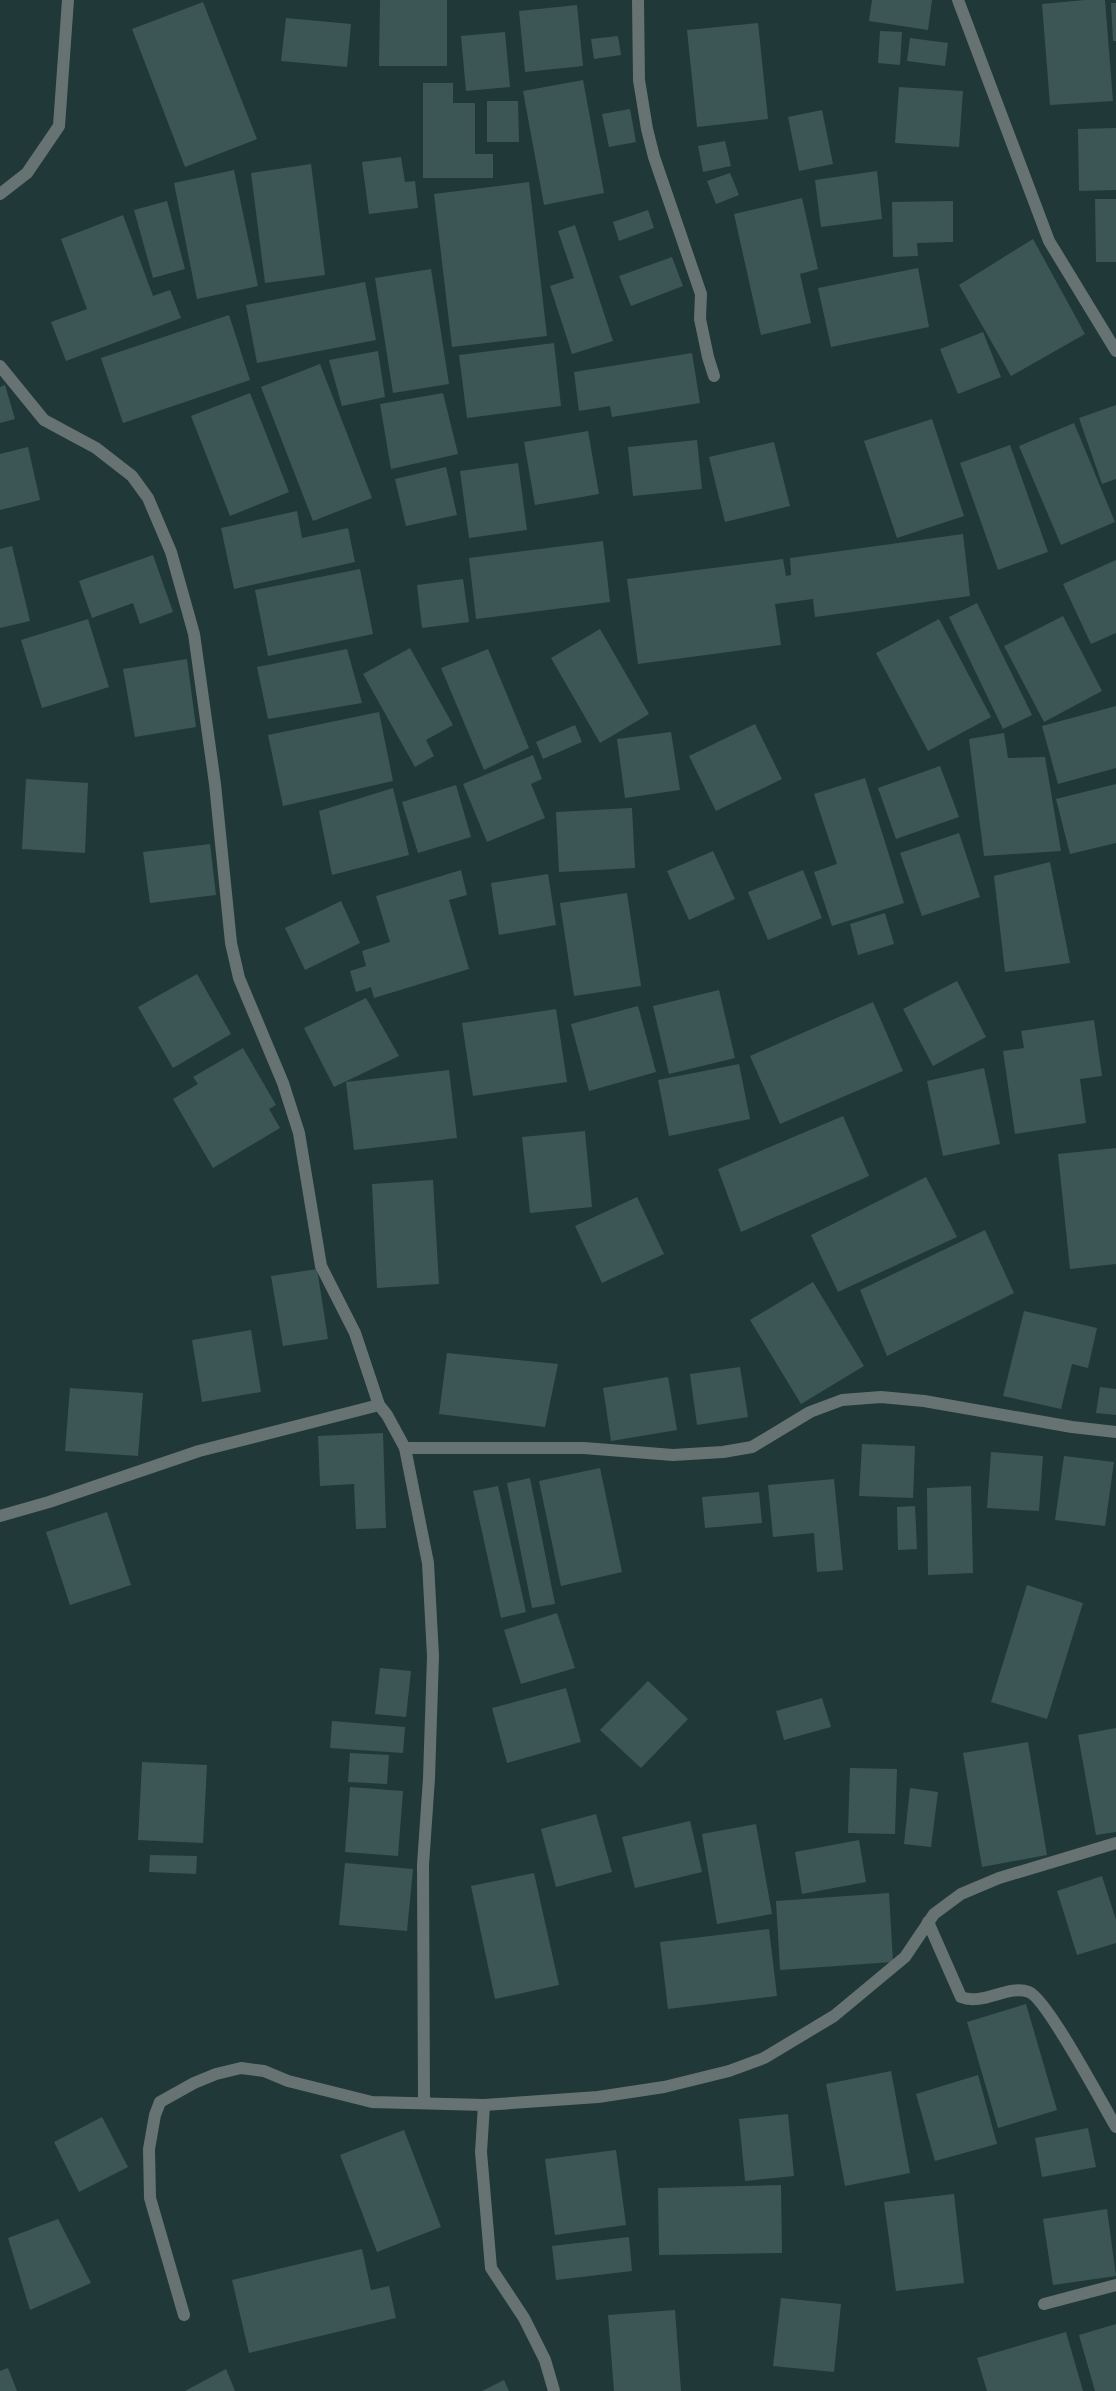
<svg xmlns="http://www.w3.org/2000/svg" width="1116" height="2391" viewBox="0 0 1116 2391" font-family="Mulish,sans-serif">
<rect width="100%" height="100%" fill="#203838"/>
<g fill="#3c5555">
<polygon points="380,0 447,0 447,66 379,66"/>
<polygon points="872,0 932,0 928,30 869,21"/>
<polygon points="1085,0 1105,0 1113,101 1050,105 1042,4"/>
<polygon points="203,2 257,139 185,167 132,29"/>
<polygon points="1111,3 1116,3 1116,41 1113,41"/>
<polygon points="577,5 583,66 525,72 519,11"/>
<polygon points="286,18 351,24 347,67 281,61"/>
<polygon points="758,23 768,119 697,127 687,30"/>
<polygon points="880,31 902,32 900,65 878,63"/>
<polygon points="505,32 510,87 466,91 461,36"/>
<polygon points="618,36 621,55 594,59 591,39"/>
<polygon points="910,38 948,43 945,66 907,61"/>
<polygon points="583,80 604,193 544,205 523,91"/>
<polygon points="423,83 453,83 453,103 475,103 475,154 493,154 493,178 423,178"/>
<polygon points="899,87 963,91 959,147 895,143"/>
<polygon points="487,101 518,101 519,142 487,142"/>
<polygon points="630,109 636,142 609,147 602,114"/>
<polygon points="822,110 833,164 799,171 788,117"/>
<polygon points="1116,128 1116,190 1079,191 1078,129"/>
<polygon points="725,141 731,166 703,172 698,146"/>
<polygon points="401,157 405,182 415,181 418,208 369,214 362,162"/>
<polygon points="311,164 325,275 265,283 251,173"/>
<polygon points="234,170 258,286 197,299 174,183"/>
<polygon points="877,171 882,219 821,227 815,180"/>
<polygon points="730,173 739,195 716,204 707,181"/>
<polygon points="529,182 547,336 452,347 434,194"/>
<polygon points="802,198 818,269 800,274 811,323 761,335 734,214"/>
<polygon points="1095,199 1116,199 1116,262 1096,262"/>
<polygon points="167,201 185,269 153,278 134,210"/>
<polygon points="953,201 953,242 917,243 918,256 893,257 892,202"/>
<polygon points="648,210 654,228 619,241 613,222"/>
<polygon points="123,215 153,296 170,290 181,318 66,361 51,322 87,309 61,239"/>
<polygon points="575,225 613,341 572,354 550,286 574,278 558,231"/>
<polygon points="1033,239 1085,334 1011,376 959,285"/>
<polygon points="672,257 683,286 631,306 619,276"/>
<polygon points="918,268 929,327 831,347 818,288"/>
<polygon points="431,269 449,384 393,393 375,278"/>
<polygon points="365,282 376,340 257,363 246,305"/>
<polygon points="229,315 250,380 123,423 101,358"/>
<polygon points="983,332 1001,377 958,394 940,349"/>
<polygon points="554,343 561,406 467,418 459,355"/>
<polygon points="378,351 385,397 342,406 329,360"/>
<polygon points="692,353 700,403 612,417 610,406 579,411 574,372"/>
<polygon points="320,364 372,498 313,521 261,387"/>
<polygon points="5,385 15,419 0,423 0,387"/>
<polygon points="250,393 289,492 230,516 191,416"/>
<polygon points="443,393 458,454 391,469 380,404"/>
<polygon points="1116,405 1116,479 1102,484 1079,418"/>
<polygon points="932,419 964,516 897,538 864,441"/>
<polygon points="1074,423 1115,522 1061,545 1019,446"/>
<polygon points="588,431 599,494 535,505 524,442"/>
<polygon points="697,440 702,489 633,496 628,447"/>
<polygon points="774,442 790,506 725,522 709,457"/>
<polygon points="1010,445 1048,552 998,570 960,463"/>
<polygon points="28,447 40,500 0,510 0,454"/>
<polygon points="518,463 527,530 469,538 460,471"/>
<polygon points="446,467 457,515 406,526 395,479"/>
<polygon points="297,511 302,538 348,528 355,562 234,589 221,528"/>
<polygon points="963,534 970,596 815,617 813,599 775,604 781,645 638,664 627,579 783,559 786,576 791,575 790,558"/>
<polygon points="603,541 610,602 476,619 469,558"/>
<polygon points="12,546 30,621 0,628 0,549"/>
<polygon points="153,555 173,612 140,624 133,603 92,618 79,581"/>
<polygon points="1116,560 1116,633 1091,644 1063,584"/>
<polygon points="360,569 373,634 268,656 255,590"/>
<polygon points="463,579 469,622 422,628 417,585"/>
<polygon points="977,603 1032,715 1003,729 949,617"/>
<polygon points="1063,616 1102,691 1044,722 1004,646"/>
<polygon points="88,619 109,687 42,708 21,640"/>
<polygon points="939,619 991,717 928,751 876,653"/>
<polygon points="600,629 649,714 600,743 551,658"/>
<polygon points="410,648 453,725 426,740 434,756 415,767 363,674"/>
<polygon points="347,649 362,703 268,719 257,667"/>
<polygon points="488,649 529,748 484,770 441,668"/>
<polygon points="187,659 196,727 135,737 123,669"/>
<polygon points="1116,706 1116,768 1058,784 1042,726"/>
<polygon points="379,712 393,781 283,806 268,735"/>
<polygon points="755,724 782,779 716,811 689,756"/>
<polygon points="575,725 582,742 543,759 536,742"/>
<polygon points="671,732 680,790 625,798 617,739"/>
<polygon points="1004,733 1008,758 1045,757 1061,851 984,856 969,739"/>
<polygon points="533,755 542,779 531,784 545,818 487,842 463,784"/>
<polygon points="940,766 959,817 896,839 878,788"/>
<polygon points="865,778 904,903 832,926 814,872 837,864 814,794"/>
<polygon points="26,779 88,783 85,853 22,849"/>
<polygon points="1116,784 1116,843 1070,854 1056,799"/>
<polygon points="456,785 471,837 418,853 402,802"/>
<polygon points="393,788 409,855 332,875 319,811"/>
<polygon points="632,808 635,868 559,872 556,812"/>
<polygon points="959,833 980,897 922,916 900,853"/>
<polygon points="210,844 216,895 150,903 143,852"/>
<polygon points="713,851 735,899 689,920 667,871"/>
<polygon points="1050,862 1070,963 1005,972 994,876"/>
<polygon points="461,870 467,895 449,900 469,969 374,998 371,987 356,992 350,971 366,966 362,951 390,942 376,896"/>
<polygon points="803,870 822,918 768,940 748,892"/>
<polygon points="548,874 556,925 499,935 491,883"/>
<polygon points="627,893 641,986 574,996 560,903"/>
<polygon points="341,901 360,943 305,970 285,928"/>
<polygon points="885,913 894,944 858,955 850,924"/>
<polygon points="197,974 231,1034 173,1068 138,1007"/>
<polygon points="957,981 986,1037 933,1066 903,1009"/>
<polygon points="719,990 735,1058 669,1074 653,1006"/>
<polygon points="366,998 399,1056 334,1087 304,1028"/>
<polygon points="873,1002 903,1071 780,1124 750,1056"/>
<polygon points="638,1006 656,1072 589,1091 571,1024"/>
<polygon points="556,1009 567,1082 473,1096 462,1023"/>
<polygon points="1094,1020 1102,1076 1080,1079 1086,1123 1015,1134 1003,1051 1024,1048 1021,1031"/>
<polygon points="243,1048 276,1105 269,1109 280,1128 213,1168 173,1099 198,1084 193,1077"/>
<polygon points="739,1064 750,1119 669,1136 658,1080"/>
<polygon points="984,1068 1000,1144 943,1156 927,1081"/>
<polygon points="449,1070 457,1138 354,1150 346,1082"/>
<polygon points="843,1116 869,1176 741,1232 718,1169"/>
<polygon points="585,1131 592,1207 530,1213 522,1137"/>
<polygon points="1116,1148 1116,1264 1070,1269 1058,1154"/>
<polygon points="926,1177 957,1237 838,1292 811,1235"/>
<polygon points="433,1180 439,1284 377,1288 372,1184"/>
<polygon points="637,1197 664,1254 602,1283 575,1226"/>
<polygon points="985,1230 1014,1293 887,1356 860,1290"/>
<polygon points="317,1269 328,1339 283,1346 271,1276"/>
<polygon points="813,1282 864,1366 801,1404 750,1320"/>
<polygon points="1024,1311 1097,1328 1088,1368 1072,1364 1061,1409 1003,1396"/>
<polygon points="251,1330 261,1392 202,1402 192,1340"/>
<polygon points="447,1353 558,1364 545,1427 439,1414"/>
<polygon points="740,1367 748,1417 697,1425 690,1374"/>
<polygon points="668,1377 677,1430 611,1441 603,1388"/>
<polygon points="1100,1387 1116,1389 1116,1415 1096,1413"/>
<polygon points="70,1388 143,1393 138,1456 65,1451"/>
<polygon points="383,1433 386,1528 356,1529 354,1484 320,1486 318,1436"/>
<polygon points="862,1444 915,1446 913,1498 859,1496"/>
<polygon points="991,1452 1043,1456 1039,1511 987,1508"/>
<polygon points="1064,1456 1114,1462 1105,1526 1055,1520"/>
<polygon points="600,1468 622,1572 561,1586 539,1481"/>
<polygon points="530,1478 555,1604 532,1608 507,1483"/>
<polygon points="834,1479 843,1570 817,1572 814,1533 773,1537 768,1485"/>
<polygon points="498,1486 526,1612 501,1618 473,1491"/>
<polygon points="971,1486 973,1573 928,1575 927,1488"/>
<polygon points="759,1492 762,1523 705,1528 702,1497"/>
<polygon points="915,1506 917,1549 898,1550 897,1507"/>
<polygon points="107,1512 131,1585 70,1605 46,1532"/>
<polygon points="1027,1585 1083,1603 1047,1719 991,1702"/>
<polygon points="557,1613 575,1668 521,1684 504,1630"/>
<polygon points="380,1668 411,1671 406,1717 375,1714"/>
<polygon points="648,1681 688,1719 641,1768 600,1730"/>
<polygon points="566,1688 581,1742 507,1763 492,1708"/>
<polygon points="822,1698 831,1727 784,1740 776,1711"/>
<polygon points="332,1721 405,1727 403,1753 330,1748"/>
<polygon points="1116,1728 1116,1832 1096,1835 1078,1735"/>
<polygon points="1028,1742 1047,1855 982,1867 963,1753"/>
<polygon points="350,1753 389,1755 387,1784 348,1782"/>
<polygon points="142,1762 207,1765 203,1843 138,1840"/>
<polygon points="850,1768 897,1769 895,1834 848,1833"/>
<polygon points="350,1787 403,1791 398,1856 345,1852"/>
<polygon points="910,1788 938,1792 931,1847 904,1844"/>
<polygon points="596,1814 612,1872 556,1887 541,1829"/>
<polygon points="690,1821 702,1872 635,1888 622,1837"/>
<polygon points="756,1824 772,1914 717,1924 702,1834"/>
<polygon points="859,1840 866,1882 802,1894 795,1852"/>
<polygon points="150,1855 197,1856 196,1874 149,1872"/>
<polygon points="345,1863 413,1869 407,1931 339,1925"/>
<polygon points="534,1873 559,1985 495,1999 471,1886"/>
<polygon points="1102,1876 1116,1920 1116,1943 1077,1955 1057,1891"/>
<polygon points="889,1893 893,1962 780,1970 776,1901"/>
<polygon points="769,1929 777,1996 668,2009 660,1942"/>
<polygon points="1026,2004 1057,2110 998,2128 967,2022"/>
<polygon points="891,2071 910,2173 845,2186 826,2084"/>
<polygon points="978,2075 997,2144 935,2161 916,2094"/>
<polygon points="788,2114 794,2176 745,2181 739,2119"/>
<polygon points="102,2117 128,2167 79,2192 54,2142"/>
<polygon points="1088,2128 1096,2167 1042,2177 1035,2138"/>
<polygon points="404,2130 441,2227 377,2252 340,2155"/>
<polygon points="616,2150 626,2225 555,2235 545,2159"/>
<polygon points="781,2185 782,2253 659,2255 658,2188"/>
<polygon points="954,2194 964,2283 896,2291 884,2202"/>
<polygon points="1107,2209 1116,2276 1053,2285 1043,2219"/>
<polygon points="58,2219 91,2283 30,2310 8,2238"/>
<polygon points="629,2237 632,2271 556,2280 552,2246"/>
<polygon points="362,2249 371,2290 389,2286 396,2318 249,2353 232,2280"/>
<polygon points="781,2298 841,2304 834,2372 773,2366"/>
<polygon points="675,2310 681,2391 614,2391 608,2315"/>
<polygon points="1116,2324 1116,2391 1095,2391 1079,2335"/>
<polygon points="1066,2332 1083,2391 987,2391 977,2358"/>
<polygon points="8,2368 17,2391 0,2391 0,2371"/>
<polygon points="226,2369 235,2391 185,2391"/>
<polygon points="504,2380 509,2391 482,2391"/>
</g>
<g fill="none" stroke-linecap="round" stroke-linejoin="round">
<g stroke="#677372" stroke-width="12">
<polyline points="638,0 639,80 647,129 654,157 701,294 700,319 708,357 714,376"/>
<polyline points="958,0 1049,241 1116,351"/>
<polyline points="0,194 27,173 59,126 68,0"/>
<polyline points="0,366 44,420 96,448 132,476 148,498 171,552 194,634 215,784 231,943 239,978 283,1083 299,1133 321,1266 355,1333 379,1405 387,1415 405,1448 428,1563 433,1656 429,1778 423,1865 424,2103"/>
<polyline points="405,1448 584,1448 673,1455 723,1452 752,1447 810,1412 842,1400 881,1397 924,1401 1072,1427 1116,1432"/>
<polyline points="0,1516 49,1502 199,1451 379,1405"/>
<path d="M928 1922 961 1997C983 2006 1008 1984 1029 1992 1047 1999 1103 2105 1116 2127"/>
<polyline points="484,2105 481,2152 491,2268 524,2318 545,2360 554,2391"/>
<polyline points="1044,2304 1116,2285"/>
<polyline points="184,2315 150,2198 149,2149 155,2115 160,2102 194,2083 216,2074 241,2068 264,2071 288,2081 372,2102 484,2105 598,2097 664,2087 729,2071 764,2058 834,2016 905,1957 934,1914 961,1894 999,1878 1116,1843"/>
</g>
</g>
</svg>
